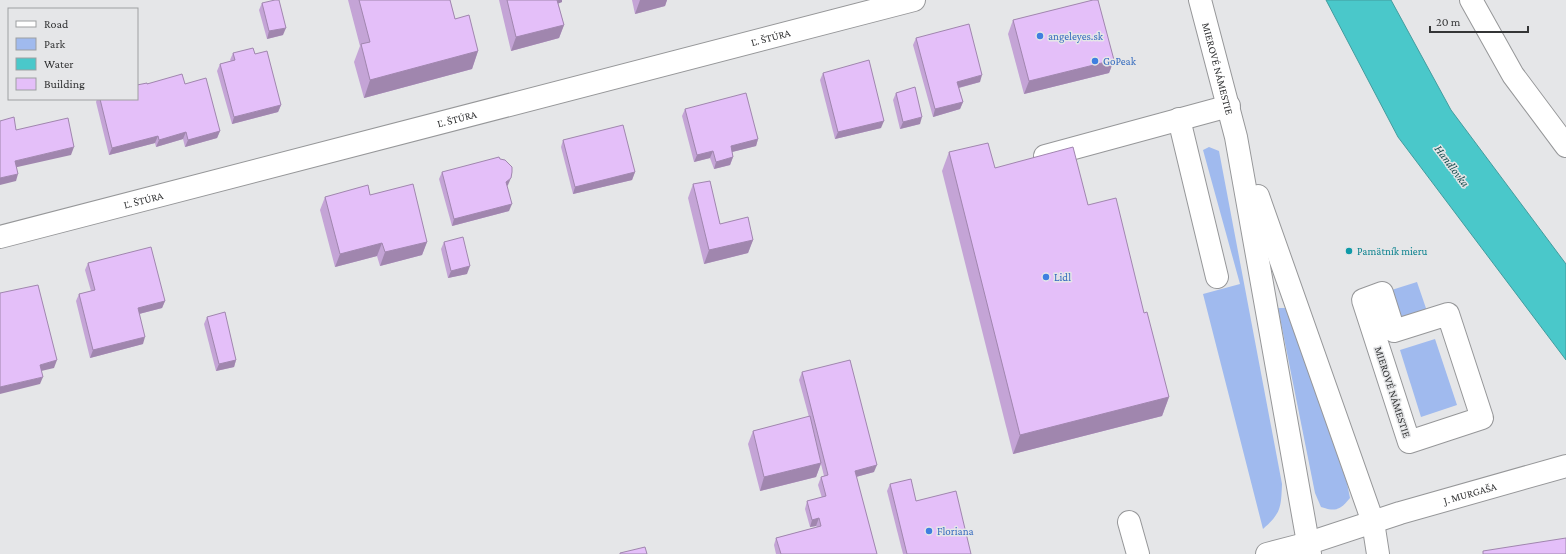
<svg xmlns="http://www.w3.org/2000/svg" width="1566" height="554" viewBox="0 0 1566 554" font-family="'Crimson Pro',serif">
<rect width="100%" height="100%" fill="#e5e6e8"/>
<g fill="#a0baee">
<path d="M1209 147 1219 151 1282 484C1281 508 1281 513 1263 529L1203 294 1240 284 1203 150Z"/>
<polygon points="1417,282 1430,320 1394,331 1382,293"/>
<path d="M1278 308H1286L1347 483 1350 498C1340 510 1336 512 1321 507L1315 493Z"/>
<polygon points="1435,339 1457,405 1421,417 1400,350"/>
</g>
<polygon fill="#4ac8ca" stroke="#439c9e" points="1326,0 1391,0 1451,110 1566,264 1566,360 1398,137"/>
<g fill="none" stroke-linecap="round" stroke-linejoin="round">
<g stroke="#969799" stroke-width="24">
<g id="minor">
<path id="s1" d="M1200 0 1236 137 1310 554"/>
<polyline points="1471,0 1513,75 1566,146"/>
<polyline points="1179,119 1217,277"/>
<polyline points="1045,156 1229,106"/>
<polyline points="1258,196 1373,522 1378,554"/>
<path id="s2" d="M0 237 914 0"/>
<polygon points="1382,293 1394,331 1448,314 1482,418 1409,442 1363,300"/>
<polyline points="1129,522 1138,554"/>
<path id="s3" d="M1267 554 1309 543 1400 513 1566 466"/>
</g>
</g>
<use href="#minor" stroke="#fff" stroke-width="22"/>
</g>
<g fill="#c4a4d6">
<polygon points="348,0 450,0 455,19 478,51 472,69 364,98 354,62 360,46"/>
<polygon points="499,0 562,0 562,2 558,3 564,25 559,38 511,51"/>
<polygon points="632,0 667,0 665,6 635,14"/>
<polygon points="262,3 283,35 267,39 259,10"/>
<polygon points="1013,20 1114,60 1109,73 1024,94 1008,34"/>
<polygon points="916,38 980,82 959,88 963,102 960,109 933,117 913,45"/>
<polygon points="233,53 255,54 281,105 278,112 232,124 217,71 220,64 231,61 230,60"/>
<polygon points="823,73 881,128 835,139 820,80"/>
<polygon points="147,84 185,84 220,131 217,138 185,147 183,139 156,147 155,143 109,155 96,102 97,99 137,99"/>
<polygon points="896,93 920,124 900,129 893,100"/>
<polygon points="685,109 758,139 756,146 732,152 733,157 730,165 714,169 710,158 694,162 682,116"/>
<polygon points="563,140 635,172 632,180 573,194 561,147"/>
<polygon points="949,152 995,168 1088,205 1144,313 1169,397 1162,416 1013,454 942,171"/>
<polygon points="442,172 508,185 507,186 509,211 452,226 439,179"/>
<polygon points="693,184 720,224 753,240 748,253 704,264 688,198"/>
<polygon points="370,195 427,242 422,255 380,266 377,256 335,267 320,210 325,197"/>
<polygon points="444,242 467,274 448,278 441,249"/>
<polygon points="88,263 165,301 162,308 139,314 143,344 90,358 76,301 79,294 91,291 85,270"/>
<polygon points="207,317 236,360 234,367 216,371 204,324"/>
<polygon points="802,372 874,472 856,477 877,554 776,554 774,545 776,538 817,527 816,526 810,527 805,509 807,501 822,498 818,485 821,477 824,476 821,464 816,477 760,491 748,444 753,431 809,417 799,380"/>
<polygon points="890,484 916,501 971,554 903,554 887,491"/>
</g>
<g fill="#a086ae">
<polygon points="553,0 562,0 562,2 550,7"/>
<polygon points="640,0 667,0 665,6 635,14"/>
<polygon points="564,25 559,38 511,51 516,37"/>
<polygon points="286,28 283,35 267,39 269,31"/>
<polygon points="478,51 472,69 364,98 370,80"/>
<polygon points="1114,60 1109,73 1024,94 1029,81"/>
<polygon points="982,75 980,82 954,89 957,82"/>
<polygon points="963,102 960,109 933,117 935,109"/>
<polygon points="281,105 278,112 232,124 234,117"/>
<polygon points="922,117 920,124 900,129 903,122"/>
<polygon points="884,121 881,128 835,139 838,132"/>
<polygon points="220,131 217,138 185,147 188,140"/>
<polygon points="186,132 183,139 156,147 159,140"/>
<polygon points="158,136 155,143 109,155 112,148"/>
<polygon points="758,139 756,146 728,153 731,146"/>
<polygon points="74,147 71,155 13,168 15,161"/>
<polygon points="713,151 710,158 694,162 697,155"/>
<polygon points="733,157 730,165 714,169 716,162"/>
<polygon points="635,172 632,180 573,194 575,187"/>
<polygon points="18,174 16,181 0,185 0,178"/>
<polygon points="511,178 508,185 503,189 506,182"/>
<polygon points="512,204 509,211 452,226 454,219"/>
<polygon points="753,240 748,253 704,264 709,250"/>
<polygon points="427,242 422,255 380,266 385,252"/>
<polygon points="382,243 377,256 335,267 340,254"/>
<polygon points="470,266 467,274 448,278 451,271"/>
<polygon points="165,301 162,308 135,315 138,308"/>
<polygon points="145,337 143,344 90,358 93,350"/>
<polygon points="57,360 54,368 37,372 40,365"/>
<polygon points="236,360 234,367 216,371 219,364"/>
<polygon points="43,377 40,384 0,394 0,387"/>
<polygon points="1169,397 1162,416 1013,454 1020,435"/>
<polygon points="821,463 816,477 760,491 764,477"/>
<polygon points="877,465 874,472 852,478 855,471"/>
<polygon points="819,518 816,526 810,527 812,520"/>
</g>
<g fill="#e4bff9" stroke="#a086ae">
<polygon points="275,0 279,0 286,28 269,31 262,3"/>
<polygon points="359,0 450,0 455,19 469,15 478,51 370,80 361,44 370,42"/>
<polygon points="507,0 557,0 564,25 516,37"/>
<polygon points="1093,0 1098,0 1114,60 1029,81 1013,20"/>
<polygon points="969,24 982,75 957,82 963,102 935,109 916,38"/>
<polygon points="253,48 255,54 267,51 281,105 234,117 220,64 235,60 233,53"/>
<polygon points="869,60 884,121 838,132 823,73"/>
<polygon points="182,74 185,84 206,78 220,131 188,140 186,132 159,140 158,136 112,148 100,99 137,99 137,85 147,83 147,84"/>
<polygon points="915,87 922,117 903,122 896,93"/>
<polygon points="746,93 758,139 731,146 733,157 716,162 713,151 697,155 685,109"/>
<polygon points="14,117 16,130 68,118 74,147 15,161 18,174 0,178 0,121"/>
<polygon points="623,125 635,172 575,187 563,140"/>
<polygon points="988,143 995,168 1073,147 1088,205 1116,198 1144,313 1147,312 1169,397 1020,435 949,152"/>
<polygon points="499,157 500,159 505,160 512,167 512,172 511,178 506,182 512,204 454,219 442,172"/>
<polygon points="710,181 720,224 748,217 753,240 709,250 693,184"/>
<polygon points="413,184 427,242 385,252 382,243 340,254 325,197 368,185 370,195"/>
<polygon points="463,237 470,266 451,271 444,242"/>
<polygon points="151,247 165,301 138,308 145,337 93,350 79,294 95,290 88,263"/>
<polygon points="38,285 57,360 40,365 43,377 0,387 0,293"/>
<polygon points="225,312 236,360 219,364 207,317"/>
<polygon points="850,360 877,465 855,471 877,554 781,554 776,538 821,526 819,518 812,520 807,501 826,496 821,477 828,475 802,372"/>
<polygon points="810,416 821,463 764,477 753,431"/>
<polygon points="911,479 916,501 956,491 971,554 907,554 890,484"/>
<polygon points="1566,538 1566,554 1483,554 1483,551"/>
<polygon points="645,547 647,554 620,554 620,553"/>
</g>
<g fill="#3f7fe0" stroke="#e5e6e8" stroke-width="1.5">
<circle cx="1040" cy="36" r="4"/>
<circle cx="1095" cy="61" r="4"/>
<circle cx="1046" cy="277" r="4"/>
<circle cx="929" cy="531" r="4"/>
</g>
<circle fill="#0f9aa8" stroke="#e5e6e8" stroke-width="1.5" cx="1349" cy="251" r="4"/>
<g text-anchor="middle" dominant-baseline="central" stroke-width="3" stroke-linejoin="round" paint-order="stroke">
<g font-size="11" fill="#366cbe" stroke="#e5e6e8" text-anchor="start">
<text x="1048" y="36">angeleyes.sk</text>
<text x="1103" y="61">GoPeak</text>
<text x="1054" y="277">Lidl</text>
<text x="937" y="531">Floriana</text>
</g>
<g font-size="11" fill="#343536" stroke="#e5e6e8">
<text stroke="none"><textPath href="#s2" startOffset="796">Ľ. ŠTÚRA</textPath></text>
<text stroke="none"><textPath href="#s1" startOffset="71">MIEROVÉ NÁMESTIE</textPath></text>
<text stroke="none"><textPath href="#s2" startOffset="472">Ľ. ŠTÚRA</textPath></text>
<text stroke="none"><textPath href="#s2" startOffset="148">Ľ. ŠTÚRA</textPath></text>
<text transform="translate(1393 392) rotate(72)">MIEROVÉ NÁMESTIE</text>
<text stroke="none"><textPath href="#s3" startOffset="212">J. MURGAŠA</textPath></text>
</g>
<g font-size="11" fill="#0d838f" stroke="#e5e6e8" text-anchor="start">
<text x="1357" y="251">Pamätník mieru</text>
</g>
<g font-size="12" font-style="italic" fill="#164d4e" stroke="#e5e6e8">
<text transform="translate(1452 166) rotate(53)">Handlovka</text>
</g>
</g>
<rect x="8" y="8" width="130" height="92" fill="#e5e6e8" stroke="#9e9fa1"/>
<rect x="16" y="21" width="20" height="6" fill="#ffffff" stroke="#9e9fa1"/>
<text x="44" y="28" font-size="12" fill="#343536">Road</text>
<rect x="16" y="38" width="20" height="12" fill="#a0baee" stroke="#9e9fa1"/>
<text x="44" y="48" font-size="12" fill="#343536">Park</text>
<rect x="16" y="58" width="20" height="12" fill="#4ac8ca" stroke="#9e9fa1"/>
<text x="44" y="68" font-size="12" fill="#343536">Water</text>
<rect x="16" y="78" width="20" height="12" fill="#e4bff9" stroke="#9e9fa1"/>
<text x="44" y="88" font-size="12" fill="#343536">Building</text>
<path d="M1430 26v6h98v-6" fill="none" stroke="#343536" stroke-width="2"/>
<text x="1436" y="26" font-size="12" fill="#343536" stroke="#e5e6e8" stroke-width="3" paint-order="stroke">20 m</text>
</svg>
